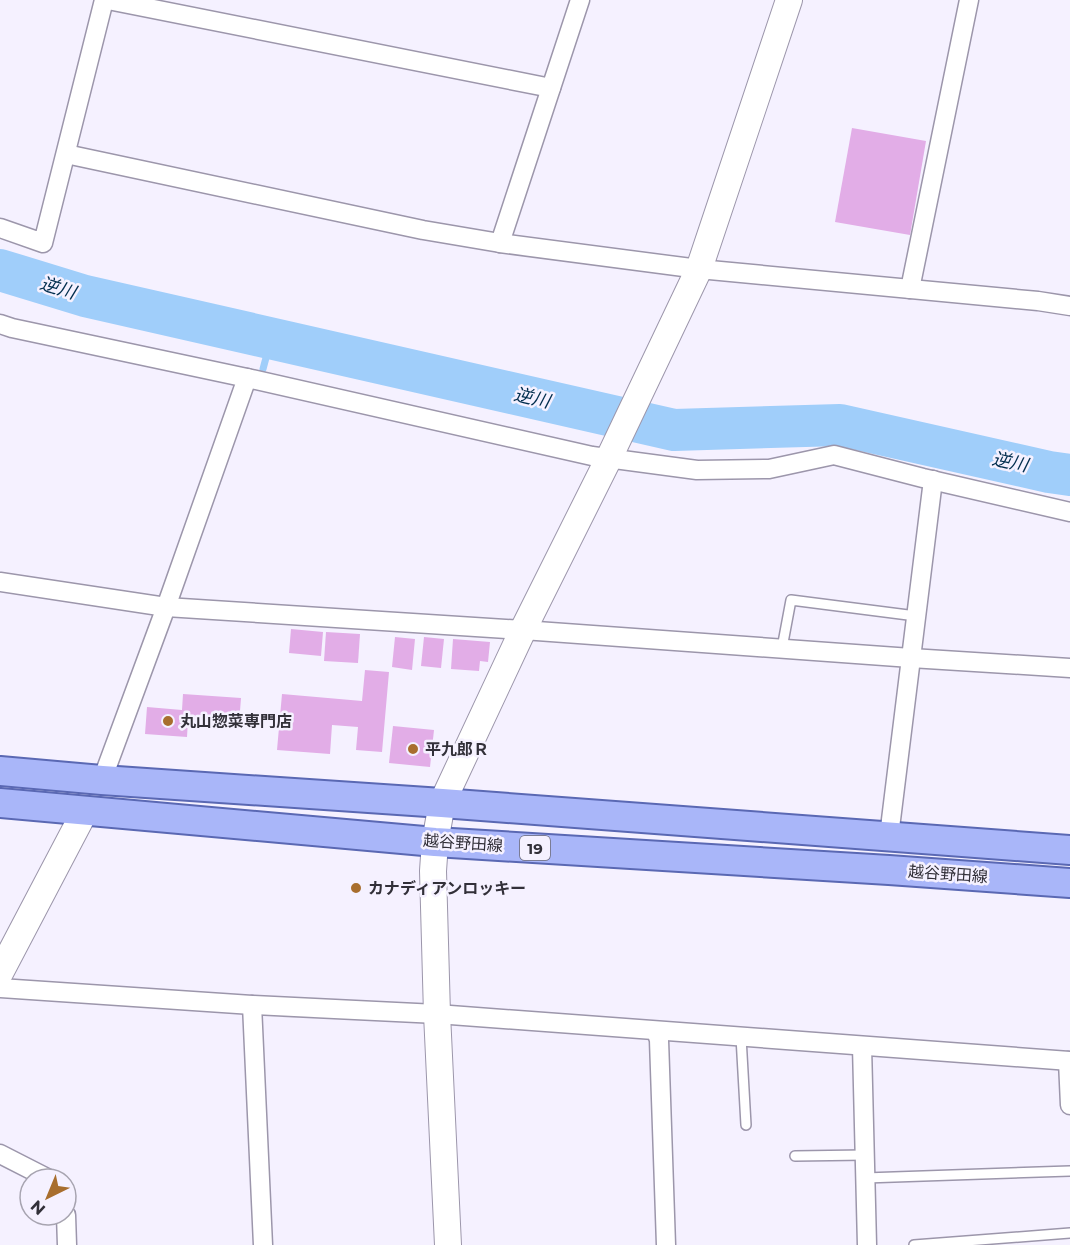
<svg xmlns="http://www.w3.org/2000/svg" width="1070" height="1245" viewBox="0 0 1070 1245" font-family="Montserrat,'Noto Sans JP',sans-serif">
<rect width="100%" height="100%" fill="#f5f1ff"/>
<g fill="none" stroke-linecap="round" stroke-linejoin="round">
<polyline stroke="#a0cefa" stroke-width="7" points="263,369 271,339"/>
<polyline stroke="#a0cefa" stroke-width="42" points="0,270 85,296 674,430 840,425 1049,472 1070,475"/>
</g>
<g fill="#e2ade7">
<polygon points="852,128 926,141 910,235 835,222"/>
<polygon points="291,629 323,632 321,656 289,653"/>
<polygon points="326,632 360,634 358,663 324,661"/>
<polygon points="395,637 415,639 412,670 392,667"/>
<polygon points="424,637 444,639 441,668 421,666"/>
<polygon points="453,639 490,642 488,662 480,661 479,671 451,669"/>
<polygon points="365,670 389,672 382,752 356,750 358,727 332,725 330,754 277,750 282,694 362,701"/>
<polygon points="183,694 241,698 239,724 188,720 187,737 145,734 147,707 182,710"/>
<polygon points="393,726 434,730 430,767 389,763"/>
</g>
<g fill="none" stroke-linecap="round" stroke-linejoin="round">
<g stroke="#9c96ab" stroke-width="12">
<g id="lane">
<polyline points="782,648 791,600 916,616"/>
<polyline points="741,1037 746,1125"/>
<polyline points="795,1156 865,1155"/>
<polyline points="865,1178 1070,1171"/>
<polyline points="914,1245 1070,1233"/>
</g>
</g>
<g stroke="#9c96ab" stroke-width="21">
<g id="street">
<polyline points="108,0 551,88"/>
<polyline points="66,154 423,230 500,243 699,269 1038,301 1070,306"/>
<polyline points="0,228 43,243 104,0"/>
<polyline points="500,243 580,0"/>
<polyline points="910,289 969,0"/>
<polyline points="0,324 12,328 247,378 592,456 697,470 769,469 834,455 923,478 1070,512"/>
<polyline points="0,582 166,607 523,630 911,658 1070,668"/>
<polyline points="102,780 166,607 247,378"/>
<polyline points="889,836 933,480"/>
<polyline points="0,988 252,1005 437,1014 1070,1061"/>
<polyline points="252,1005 263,1245"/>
<polyline points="656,1031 659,1040 666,1245"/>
<polyline points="862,1046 867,1245"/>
<polyline points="1068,1061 1070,1105"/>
<polyline points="0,1154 49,1179"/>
<polyline points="66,1215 67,1245"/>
</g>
</g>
<g stroke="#9c96ab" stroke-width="28">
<g id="secondary">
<polyline points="0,973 85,811"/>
<polyline points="448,1245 437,1014 433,871 435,842 442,803 523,630 609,458 699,269 789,0"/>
</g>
</g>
<g stroke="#5a68b3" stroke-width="32">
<g id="primary">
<polyline points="0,771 102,780 442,803 1070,850"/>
<polyline points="0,803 435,842 889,870 1070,883"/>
</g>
</g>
<use href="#lane" stroke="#fff" stroke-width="9"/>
<use href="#street" stroke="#fff" stroke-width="18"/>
<use href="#secondary" stroke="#fff" stroke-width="26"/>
<use href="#primary" stroke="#a9b6f9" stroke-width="28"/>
</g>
<g fill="#a86e2e" stroke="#f5f1ff" stroke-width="2">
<circle cx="168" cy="721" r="6"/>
<circle cx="413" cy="749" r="6"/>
<circle cx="356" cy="888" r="6"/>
</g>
<g text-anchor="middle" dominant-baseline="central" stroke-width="5" stroke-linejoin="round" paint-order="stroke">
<rect fill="#f5f1ff" stroke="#6c6a74" stroke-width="1.5" x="520" y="836" width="30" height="24" rx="4.5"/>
<g font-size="15" font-weight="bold" fill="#323039">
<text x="535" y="848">19</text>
</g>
<g font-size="16" font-weight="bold" fill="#323039" stroke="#f5f1ff" text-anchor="start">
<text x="180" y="721">丸山惣菜専門店</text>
<text x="425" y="749">平九郎Ｒ</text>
<text x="368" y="888">カナディアンロッキー</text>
</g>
<g font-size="16" fill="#323039" stroke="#f5f1ff">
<text transform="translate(463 843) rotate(4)">越谷野田線</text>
<text transform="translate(948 874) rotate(4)">越谷野田線</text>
</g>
<g font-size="18" font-style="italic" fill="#002d4e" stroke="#f5f1ff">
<text transform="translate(58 288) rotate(17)">逆川</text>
<text transform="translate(532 398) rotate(13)">逆川</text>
<text transform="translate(1010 462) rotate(12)">逆川</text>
</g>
</g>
<g transform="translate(48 1197) rotate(223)"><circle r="28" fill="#f5f1ff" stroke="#a7a4b0" stroke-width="1.5"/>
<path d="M0-4.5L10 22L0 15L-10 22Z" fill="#a86e2e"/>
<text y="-9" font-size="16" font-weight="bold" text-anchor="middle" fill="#323039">N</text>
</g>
</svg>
